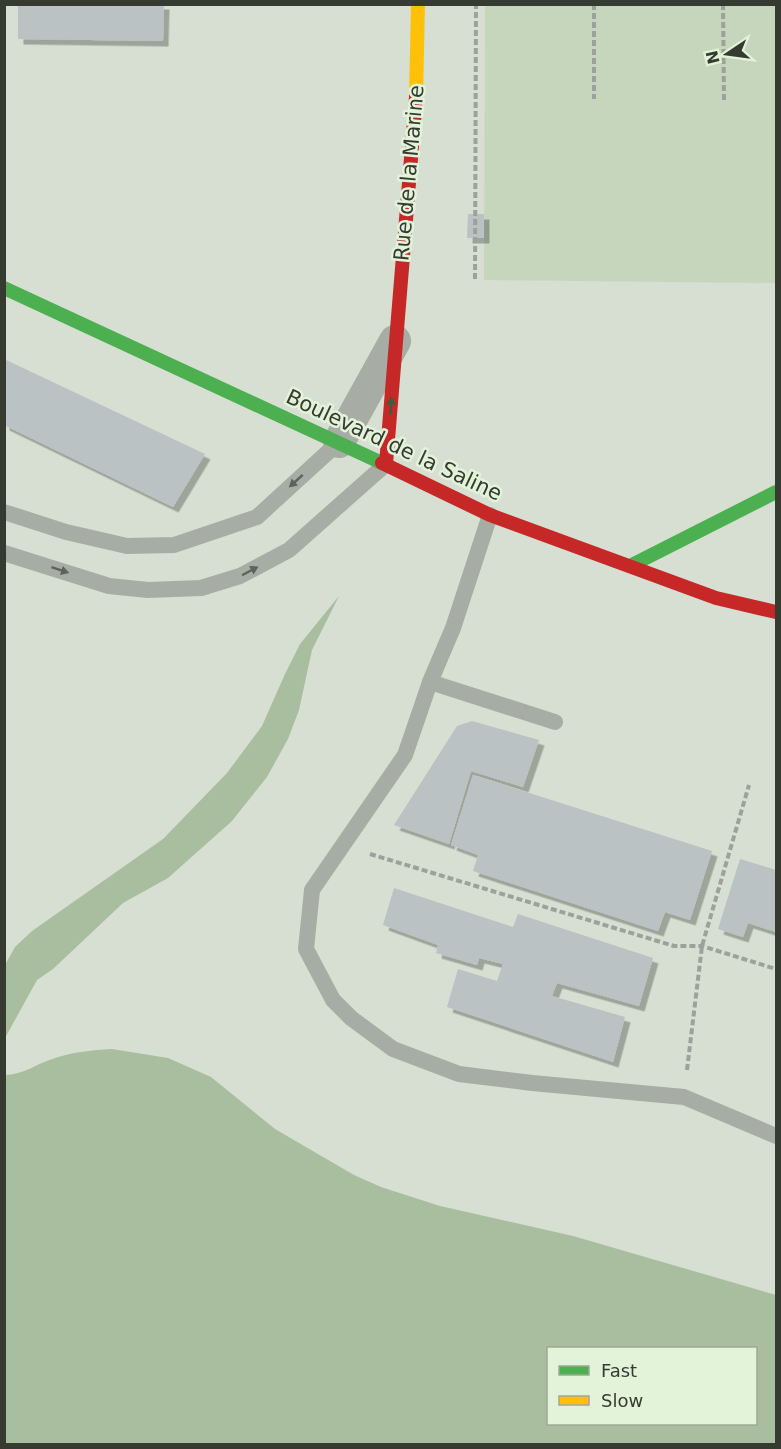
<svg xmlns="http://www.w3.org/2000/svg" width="781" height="1449" viewBox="0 0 781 1449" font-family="'DejaVu Sans',sans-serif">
<defs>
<filter id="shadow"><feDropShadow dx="5.5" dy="5.5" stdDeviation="0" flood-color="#0004"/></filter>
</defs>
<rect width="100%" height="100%" fill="#d6dfd2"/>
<polygon fill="#c6d6bd" points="485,5 776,5 776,283 484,280"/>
<g fill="#a9be9e" fill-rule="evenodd">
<polygon points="339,596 312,650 299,710 288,739 267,777 232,821 168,878 123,903 53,969 37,980 5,1038 5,965 15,947 32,931 163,839 227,773 262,726 285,674 300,644"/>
<path d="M112 1049 168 1058 211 1077 275 1129 354 1175 381 1187 440 1206 573 1236 776 1295V1444H5V1075C23 1075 38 1063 55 1058 73 1052 93 1050 112 1049ZM548 1348H756V1424H548Z"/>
</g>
<g fill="#bac2c4" filter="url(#shadow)">
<polygon points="18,4 164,4 163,41 18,39"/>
<polygon points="468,214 484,214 484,238 467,238"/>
<polygon points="4,359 205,454 173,507 4,425"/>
<polygon points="472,721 539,740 523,787 471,771 449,844 394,825 457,726"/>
<polygon points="473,775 712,851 690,920 665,912 658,931 473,871 478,855 451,845"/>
<polygon points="740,859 776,870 776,932 748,923 743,937 718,929"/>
<polygon points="394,888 513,927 518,914 653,958 639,1006 557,983 552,996 625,1017 613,1062 447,1007 458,969 497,981 503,964 479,958 477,965 436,953 438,945 383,925"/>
</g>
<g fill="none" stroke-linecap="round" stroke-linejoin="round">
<g stroke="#9da19b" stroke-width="4" stroke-dasharray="6 3" stroke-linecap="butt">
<polyline points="594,4 594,99"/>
<polyline points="723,4 724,100"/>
<polyline points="475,279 476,4"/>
<polyline points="370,854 674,946 702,946 776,969"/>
<polyline points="687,1070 702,946 749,785"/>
</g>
<g stroke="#a7aca5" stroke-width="16">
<polyline points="4,512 66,532 127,546 174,545 257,517 339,442"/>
<polyline points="490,515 453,628 430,682 405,755 312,890 306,949 333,1000 351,1018 393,1049 459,1074 532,1083 684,1097 776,1136"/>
<polyline points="4,553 109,586 148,590 201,588 240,576 289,550 386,464"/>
<polyline points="430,682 555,722"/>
</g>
<polyline stroke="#a7aca5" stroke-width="32" points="339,442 395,341"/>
<g stroke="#4caf50" stroke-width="14">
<polyline points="4,288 382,463"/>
<polyline points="630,566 776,492"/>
</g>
<polyline stroke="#ffc107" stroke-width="14" points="416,97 418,4"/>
<g stroke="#c62828" stroke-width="14">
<polyline points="382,463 490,515 716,598 776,612"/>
<polyline points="386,464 416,97"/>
</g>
</g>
<defs><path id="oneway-solid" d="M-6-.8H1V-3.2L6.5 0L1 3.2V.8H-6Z" transform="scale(1.5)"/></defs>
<use fill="#3c5e3a" href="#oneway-solid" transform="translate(391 406) rotate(-86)"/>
<g fill="#5d635a">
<use href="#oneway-solid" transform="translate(296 481) rotate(138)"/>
<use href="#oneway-solid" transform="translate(60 570) rotate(18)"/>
<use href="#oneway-solid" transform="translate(250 571) rotate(-28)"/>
</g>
<g text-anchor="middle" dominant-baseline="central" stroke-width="5" stroke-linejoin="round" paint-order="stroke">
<g font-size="21" fill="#353b31" stroke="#e2f3d9">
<text transform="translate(409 173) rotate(-85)">Rue de la Marine</text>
<text transform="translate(394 445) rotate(25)">Boulevard de la Saline</text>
</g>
</g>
<rect width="781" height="1449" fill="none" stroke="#353b31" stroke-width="12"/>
<rect x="547" y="1347" width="210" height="78" fill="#e2f3d9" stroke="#9da996" stroke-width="1.5"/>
<rect x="559" y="1366" width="30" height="9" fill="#4caf50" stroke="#9da996" stroke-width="1.5"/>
<text x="601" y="1377" font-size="18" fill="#353b31">Fast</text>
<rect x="559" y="1396" width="30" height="9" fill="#ffc107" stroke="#9da996" stroke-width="1.5"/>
<text x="601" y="1407" font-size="18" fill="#353b31">Slow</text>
<g transform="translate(727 54) rotate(257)" stroke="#e2f3d9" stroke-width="4.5" paint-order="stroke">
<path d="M0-4.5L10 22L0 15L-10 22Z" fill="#353b31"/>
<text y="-9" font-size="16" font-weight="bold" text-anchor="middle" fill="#353b31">N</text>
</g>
</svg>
